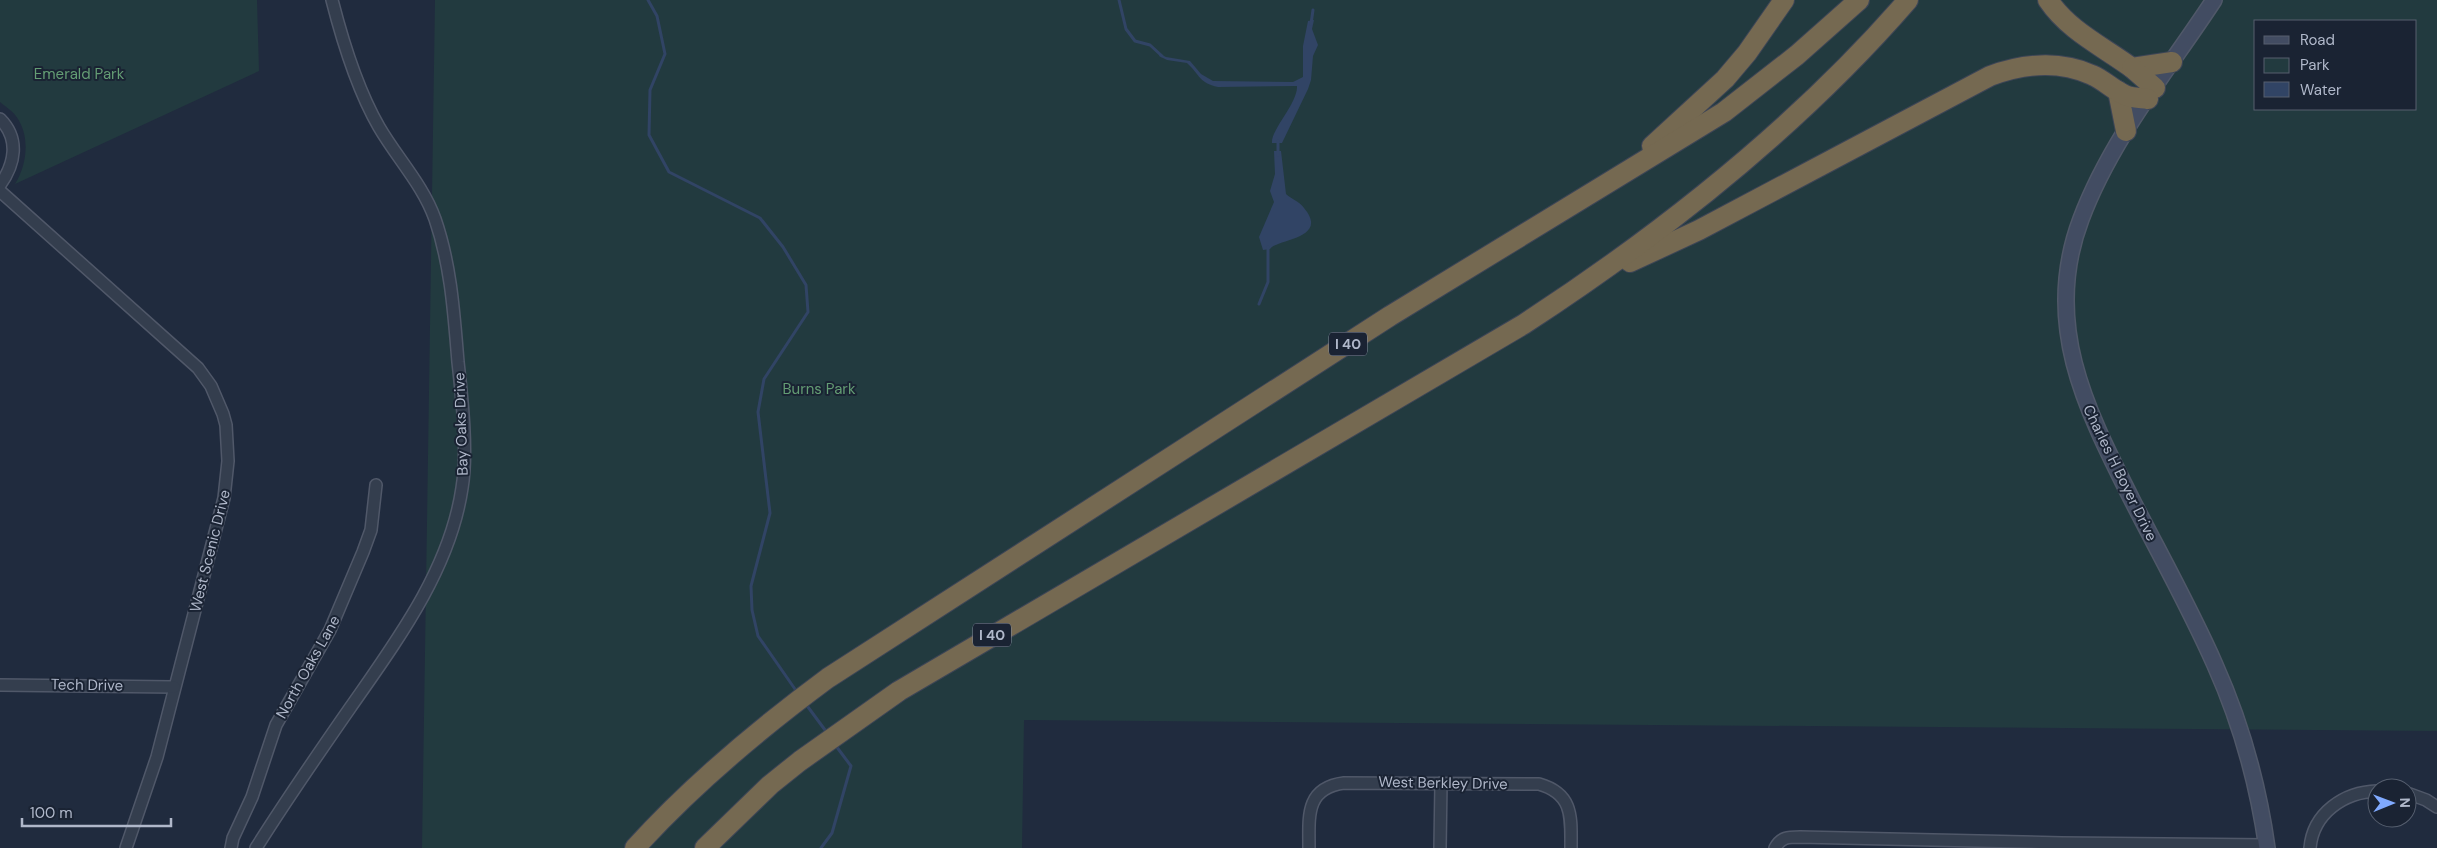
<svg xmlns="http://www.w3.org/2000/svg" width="2437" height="848" viewBox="0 0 2437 848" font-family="'DM Sans',sans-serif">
<rect width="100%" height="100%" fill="#202b3e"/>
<g fill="#223a3f" fill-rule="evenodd">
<path d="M0 0H257L259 71 15 184C27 165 30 138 18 119 14 112 6 107 0 102Z"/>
<path d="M435 0H2437V731L1024 720 1022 848H422ZM2256 21H2416V109H2256Z"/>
</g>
<g fill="#314465">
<path d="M1314 20 1312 29 1318 45 1313 56 1311 80 1308 89 1282 143H1272C1271 129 1298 103 1297 86L1218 87C1199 83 1200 75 1187 63L1167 60 1159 56 1160 54 1166 57 1190 61 1201 74 1213 81 1293 82 1303 77V46L1308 21Z"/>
<path d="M1274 151H1281L1286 194C1291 199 1299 201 1304 208 1330 239 1277 239 1270 249L1263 250 1259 237 1274 202 1270 191 1275 174Z"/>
</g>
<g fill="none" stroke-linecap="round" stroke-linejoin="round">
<g stroke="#314465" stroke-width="3">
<polyline points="648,0 657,16 665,54 650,90 649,135 669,172 760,218 783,247 806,285 808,312 764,379 758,412 770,513 751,586 752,610 758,636 797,692"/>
<polyline points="1119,0 1126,29 1135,41 1150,45 1162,56"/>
<polyline points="1311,24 1313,10"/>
<polyline points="1278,155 1278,141"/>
<polyline points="1259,304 1268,282 1268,247"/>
<polyline points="805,703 828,734"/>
<polyline points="821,848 832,833 851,766 836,746"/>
</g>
<g stroke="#505869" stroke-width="14">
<g id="street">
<path d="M0 119C20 139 15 164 0 185"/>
<polyline points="0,191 198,368 211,386 223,414 226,425 228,461 224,498 157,757 126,848"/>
<polyline points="0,685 174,687"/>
<polyline points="2407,793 2426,800 2437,807"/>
<polyline points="231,848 233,838 252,797 276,725 330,630 363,552 371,530 376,485"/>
<path d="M256 848C286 800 318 754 350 708 396 642 450 570 462 488 468 453 462 398 458 362 454 314 451 265 435 219 423 185 397 158 379 127 357 89 343 43 332 0"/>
<path d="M1309 848C1309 817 1305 788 1344 783L1539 784C1574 794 1571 818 1571 848"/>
<polyline points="1440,848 1441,783"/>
<path d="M1775 848C1781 837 1788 837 1800 837L2062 843 2267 845"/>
<path d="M2310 848C2313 813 2344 792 2377 791"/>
</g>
</g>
<g stroke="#505869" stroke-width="18">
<path id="secondary" d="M2214 0C2168 70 2111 139 2081 219 2042 322 2085 407 2131 498 2159 553 2190 608 2215 665 2241 723 2258 784 2267 848"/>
</g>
<g stroke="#3d4556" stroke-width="22">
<g id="highway">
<path d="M2048 0C2069 31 2102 46 2132 68L2172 62"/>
<polyline points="2132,68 2155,88"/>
<polyline points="2118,91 2126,131"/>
<polyline points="1652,146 1725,79 1747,53 1784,0"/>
<path d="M1630 262 1699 230 1990 76C2022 64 2059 60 2092 75 2104 80 2113 90 2125 95 2131 98 2141 98 2148 99"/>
<path d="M635 848C693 784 759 729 828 678L1390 316 1724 112 1797 55 1859 0"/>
<path d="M705 848 770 785 800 761 899 691 1524 324C1665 232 1798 127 1908 0"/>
</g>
</g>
<use href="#street" stroke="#343e4e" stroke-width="11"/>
<use href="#secondary" stroke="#424c62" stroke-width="15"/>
<use href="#highway" stroke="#756951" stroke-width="20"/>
</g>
<g text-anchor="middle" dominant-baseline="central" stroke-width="4" stroke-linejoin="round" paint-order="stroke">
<g fill="#1a2333" stroke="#838b9d" stroke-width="1">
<rect x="1329" y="332.5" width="38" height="23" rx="4"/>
<rect x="973" y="623.5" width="38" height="23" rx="4"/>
</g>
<g font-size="14" font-weight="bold" fill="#b0b8ca">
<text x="1348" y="344">I 40</text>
<text x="992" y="635">I 40</text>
</g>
<g font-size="15" fill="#649d74" stroke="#1a2333">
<text x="79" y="74">Emerald Park</text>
<text x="819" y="389">Burns Park</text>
</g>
<g font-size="15" fill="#b0b8ca" stroke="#1a2333">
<text transform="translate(461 424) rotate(-92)">Bay Oaks Drive</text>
<text transform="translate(2120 473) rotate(64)">Charles H Boyer Drive</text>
<text transform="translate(210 551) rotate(-76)">West Scenic Drive</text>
<text transform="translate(308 667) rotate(-61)">North Oaks Lane</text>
<text transform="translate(87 685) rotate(1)">Tech Drive</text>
<text transform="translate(1443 783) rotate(1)">West Berkley Drive</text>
</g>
</g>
<rect x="2254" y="20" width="162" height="90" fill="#1a2333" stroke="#565f6f"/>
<rect x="2264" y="36" width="25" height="8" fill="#424c62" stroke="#565f6f"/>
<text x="2300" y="45" font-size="15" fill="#b0b8ca">Road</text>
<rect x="2264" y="58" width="25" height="15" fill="#223a3f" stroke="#565f6f"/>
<text x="2300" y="70" font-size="15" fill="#b0b8ca">Park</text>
<rect x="2264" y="82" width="25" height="15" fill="#314465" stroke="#565f6f"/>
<text x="2300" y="95" font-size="15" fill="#b0b8ca">Water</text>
<g transform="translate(2392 803) rotate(89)"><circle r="24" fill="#1a2333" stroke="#565f6f"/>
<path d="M0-4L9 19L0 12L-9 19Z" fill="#80aaff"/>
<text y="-8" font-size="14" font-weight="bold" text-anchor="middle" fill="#b0b8ca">N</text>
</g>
<path d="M22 818v8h149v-8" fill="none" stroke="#b0b8ca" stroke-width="2.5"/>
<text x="30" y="818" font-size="15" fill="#b0b8ca" stroke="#1a2333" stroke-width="4" paint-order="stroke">100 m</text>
</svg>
